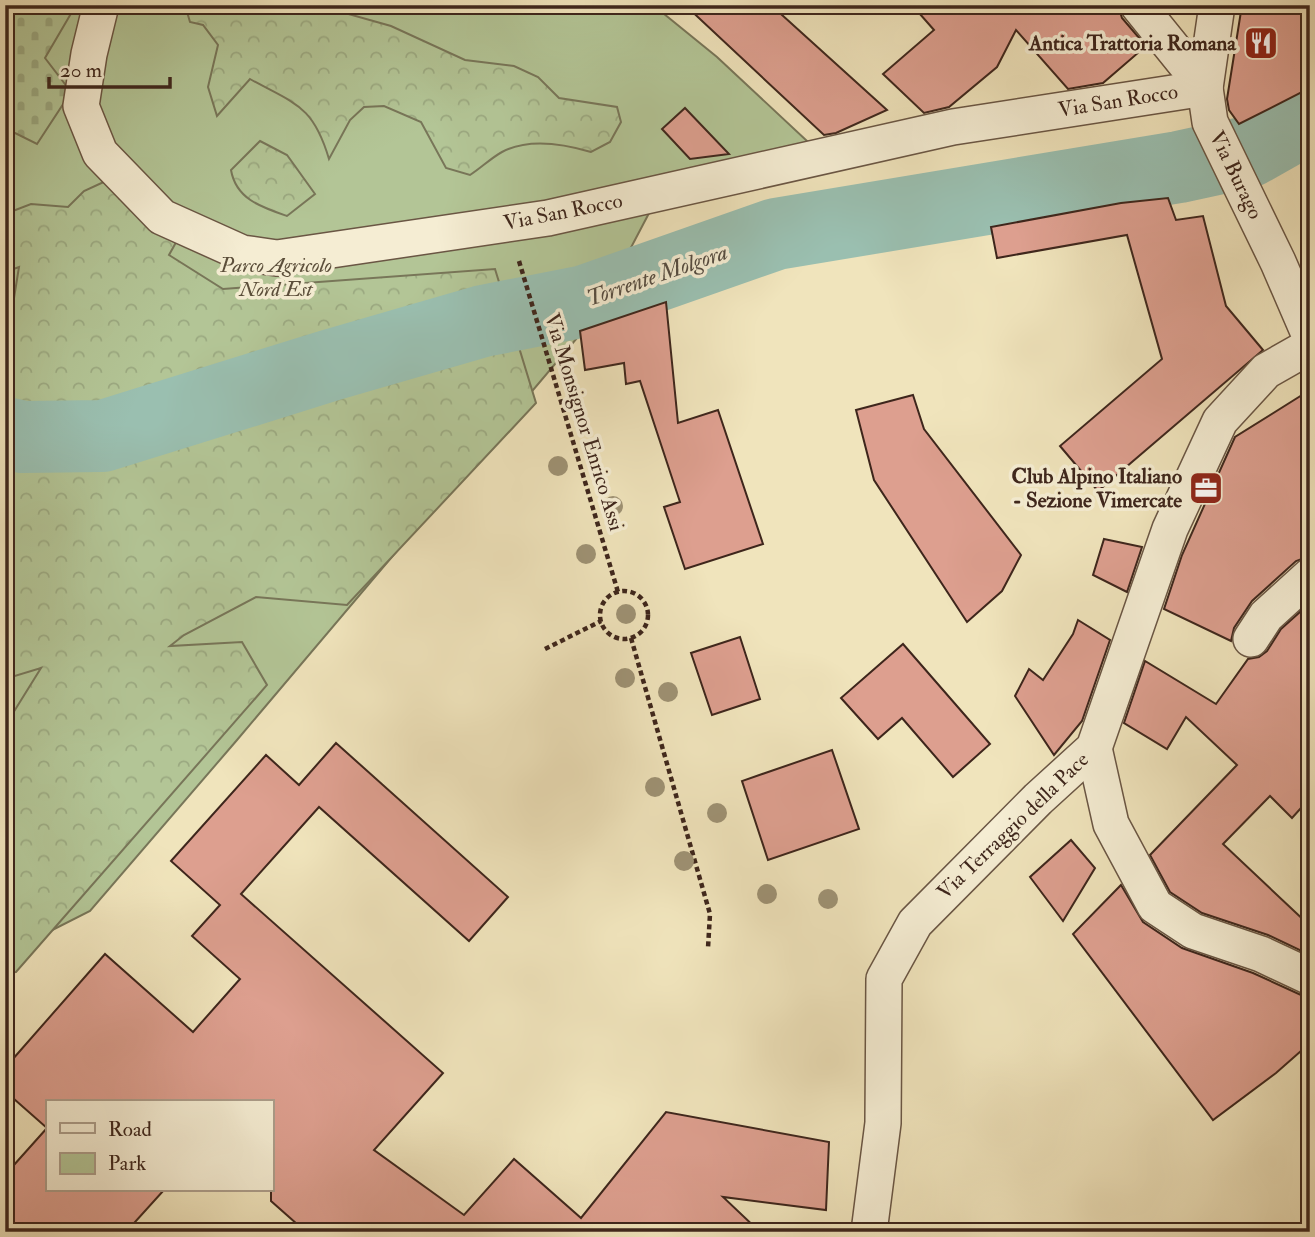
<svg xmlns="http://www.w3.org/2000/svg" width="1315" height="1237" viewBox="0 0 1315 1237" font-family="'IM FELL Double Pica',serif">
<defs>
<pattern id="forest-crowns" width="20" height="18" patternUnits="userSpaceOnUse" patternTransform="scale(1.75)"><rect width="20" height="18" fill="#b3c596"/><path d="M2 6a3 3 0 1 1 6 0M12 15a3 3 0 1 1 6 0" fill="none" stroke="#9ba981"/></pattern>
<pattern id="cemetery-stones" width="16" height="16" patternUnits="userSpaceOnUse" patternTransform="scale(1.75)"><rect width="16" height="16" fill="#b3c596"/><path d="M2 7V4a2 2 0 0 1 4 0v3zM10 15v-3a2 2 0 0 1 4 0v3z" fill="#9ba981"/></pattern>
</defs>
<rect width="100%" height="100%" fill="#f0e4bc"/>
<filter id="stains"><feTurbulence type="fractalNoise" baseFrequency=".00286" numOctaves="4"/><feColorMatrix values="0 0 0 0 .2 0 0 0 0 .09 0 0 0 0 .02 0 0 0 .5 -.17"/></filter>
<radialGradient id="worn" r=".72"><stop offset=".6" stop-color="#630" stop-opacity="0"/><stop offset="1" stop-color="#630" stop-opacity=".3"/></radialGradient>
<polygon fill="#b3c596" stroke="#787659" stroke-width="2" points="5,5 653,5 717,57 807,141 795,152 668,177 594,318 237,740 90,911 5,954"/>
<g fill="url(#forest-crowns)" stroke="#787659" stroke-width="2">
<path d="M185 5H326L327 8 391 26 465 60 514 66 538 77 559 98 617 107 621 122 610 142 591 152C564 144 528 138 502 152 491 158 481 168 470 175L446 168 421 122 384 106 364 107 350 120 329 159C313 105 295 104 250 79L217 116 208 87 218 45 203 25 190 22Z"/>
<path d="M260 141 287 155 315 194 287 216C261 207 236 199 231 170Z"/>
<polygon points="108,180 179,237 169,255 223,289 495,269 536,403 347,605 256,597 184,635 170,646 242,642 267,685 16,972 5,973 5,726 41,668 5,679 5,354 19,267 5,272 5,214 31,204 68,207 84,191"/>
</g>
<polygon fill="url(#cemetery-stones)" stroke="#787659" stroke-width="2" points="5,5 76,5 45,58 71,92 37,144 9,130 5,134"/>
<g fill="none" stroke-linecap="round" stroke-linejoin="round">
<polyline stroke="#9abfb0" stroke-width="72" points="5,433 23,437 103,436 331,365 483,321 585,301 776,234 1179,167 1248,152 1310,117"/>
</g>
<g fill="#dd9f8f" stroke="#3e261c" stroke-width="2">
<polygon points="685,5 771,5 887,110 836,133 824,135"/>
<polygon points="912,5 1118,5 1122,18 1146,46 1103,83 1068,89 1016,30 997,67 949,107 924,113 883,74 934,30"/>
<polygon points="1242,5 1310,5 1310,88 1239,124 1229,110 1227,99"/>
<polygon points="685,108 729,154 690,159 662,129"/>
<polygon points="1168,198 1176,220 1203,216 1226,306 1263,350 1098,491 1060,446 1162,359 1127,235 997,258 991,227 1121,203"/>
<polygon points="666,302 678,423 718,410 763,544 685,569 664,507 680,502 640,381 626,384 624,363 585,370 580,331"/>
<polygon points="1310,390 1310,556 1296,561 1252,601 1234,628 1231,641 1164,609 1182,555 1235,437"/>
<polygon points="913,395 924,429 1021,555 1002,591 967,622 874,480 856,410"/>
<polygon points="1104,539 1142,547 1127,592 1093,575"/>
<polygon points="1310,603 1310,798 1292,818 1270,796 1223,844 1310,926 1310,955 1268,935 1202,913 1170,892 1150,855 1237,765 1186,717 1167,749 1124,723 1145,661 1216,704 1248,659 1259,657 1267,651 1281,629"/>
<polygon points="1078,620 1110,640 1082,721 1054,755 1015,696 1029,669 1043,680 1073,634"/>
<polygon points="740,637 760,699 712,715 691,653"/>
<polygon points="903,644 990,744 953,777 902,718 878,739 841,698"/>
<polygon points="336,743 508,897 469,941 319,807 241,894 443,1073 374,1150 464,1215 514,1159 581,1218 666,1112 829,1142 826,1210 723,1197 760,1232 306,1232 271,1201 271,1102 47,1102 47,1190 164,1190 126,1232 5,1232 5,1175 47,1128 5,1091 5,1068 105,954 193,1032 240,979 192,936 220,905 171,861 266,755 299,785"/>
<polygon points="832,750 859,829 768,860 742,781"/>
<polygon points="1071,840 1095,868 1063,921 1030,877"/>
<polygon points="1121,885 1143,922 1182,948 1253,973 1301,995 1310,997 1310,1043 1276,1073 1213,1120 1073,934"/>
</g>
<g fill="none" stroke-linecap="round" stroke-linejoin="round">
<g stroke="#6a5644" stroke-width="38">
<g id="street">
<polyline points="101,5 89,54 81,106 100,153 162,217 242,253 277,258 548,218 953,127 1205,88"/>
<polyline points="1138,5 1205,88"/>
<polyline points="1217,5 1205,88 1210,122 1278,262 1310,336"/>
<polyline points="1251,639 1266,616 1310,576"/>
<polyline points="1094,748 1111,824 1155,906 1193,931 1261,954 1310,977"/>
<polyline points="869,1232 883,1123 884,979 915,923 1038,799 1094,748 1170,529 1220,421 1266,371 1310,346"/>
</g>
</g>
<g stroke="#3e261c" stroke-width="4.5" stroke-dasharray="5 3.5" stroke-linecap="butt">
<polyline points="519,261 618,592"/>
<circle cx="624" cy="615" r="24"/>
<polyline points="631,638 710,914 708,948"/>
<polyline points="545,649 601,621"/>
</g>
<use href="#street" stroke="#f5edd3" stroke-width="35"/>
</g>
<g fill="#9e9274">
<circle cx="558" cy="466" r="10"/>
<circle cx="613" cy="506" r="10"/>
<circle cx="586" cy="554" r="10"/>
<circle cx="626" cy="614" r="10"/>
<circle cx="625" cy="678" r="10"/>
<circle cx="668" cy="692" r="10"/>
<circle cx="655" cy="787" r="10"/>
<circle cx="717" cy="813" r="10"/>
<circle cx="684" cy="861" r="10"/>
<circle cx="767" cy="894" r="10"/>
<circle cx="828" cy="899" r="10"/>
</g>
<defs>
<g id="restaurant-square" transform="scale(1.75)"><rect x="-9" y="-9" width="18" height="18" rx="4" fill="#8f2418" stroke="#f5edd3"/><path d="M-5-6h1v4h1v-4h1v4h1v-4h1v5L-1.5 .5V6h-2V.5L-5-1ZM5-6V6H3V1.5H1.5Q1.5-4 5-6Z" fill="#fff"/></g>
<g id="office-square" transform="scale(1.75)"><rect x="-9" y="-9" width="18" height="18" rx="4" fill="#8f2418" stroke="#f5edd3"/><path d="M-6-3h4V-5.5h4V-3h4V5H-6ZM-1-4.5V-3h2v-1.5ZM-6 0V1H6V0Z" fill="#fff"/></g>
</defs>
<g fill-rule="evenodd">
<use href="#restaurant-square" x="1261" y="43"/>
<use href="#office-square" x="1206" y="488"/>
</g>
<g text-anchor="middle" dominant-baseline="central" stroke-width="7" stroke-linejoin="round" paint-order="stroke">
<g font-size="21" font-weight="bold" fill="#3e261c" stroke="#f5edd3" text-anchor="end">
<text x="1236" y="43">Antica Trattoria Romana</text>
<text x="1182" y="476">Club Alpino Italiano<tspan x="1182" dy="24">- Sezione Vimercate</tspan></text>
</g>
<g font-size="21" fill="#3e261c" stroke="#f5edd3">
<text transform="translate(1118 101) rotate(-9)">Via San Rocco</text>
<text transform="translate(1236 175) rotate(64)">Via Burago</text>
<text transform="translate(563 212) rotate(-11)">Via San Rocco</text>
<text transform="translate(584 422) rotate(73)">Via Monsignor Enrico Assi</text>
<text transform="translate(1013 826) rotate(-44)">Via Terraggio della Pace</text>
</g>
<g font-size="21" font-style="italic" fill="#5b4e3a" stroke="#f5edd3">
<text x="276" y="265">Parco Agricolo<tspan x="276" dy="24">Nord Est</tspan></text>
</g>
<g font-size="23" font-style="italic" fill="#554c41" stroke="#f5edd3">
<text transform="translate(657 275) rotate(-19)">Torrente Molgora</text>
</g>
</g>
<rect width="1315" height="1237" fill="none" stroke="#f0e4bc" stroke-width="28"/>
<rect x="7" y="7" width="1301" height="1223" fill="none" stroke="#3e261c" stroke-width="3.5"/>
<rect x="14" y="14" width="1287" height="1209" fill="none" stroke="#3e261c" stroke-width="2"/>
<rect x="46" y="1100" width="228" height="91" fill="#f5edd3" stroke="#ac9d8a" stroke-width="2"/>
<rect x="60" y="1123" width="35" height="10" fill="#f5edd3" stroke="#ac9d8a" stroke-width="2"/>
<text x="108" y="1136" font-size="21" fill="#3e261c">Road</text>
<rect x="60" y="1153" width="35" height="21" fill="#b3c596" stroke="#ac9d8a" stroke-width="2"/>
<text x="108" y="1170" font-size="21" fill="#3e261c">Park</text>
<path d="M49 77v10h121v-10" fill="none" stroke="#3e261c" stroke-width="3.5"/>
<text x="60" y="77" font-size="21" fill="#3e261c" stroke="#f5edd3" stroke-width="5" paint-order="stroke">20 m</text>
<rect width="100%" height="100%" filter="url(#stains)"/>
<rect width="100%" height="100%" fill="url(#worn)"/>
</svg>
